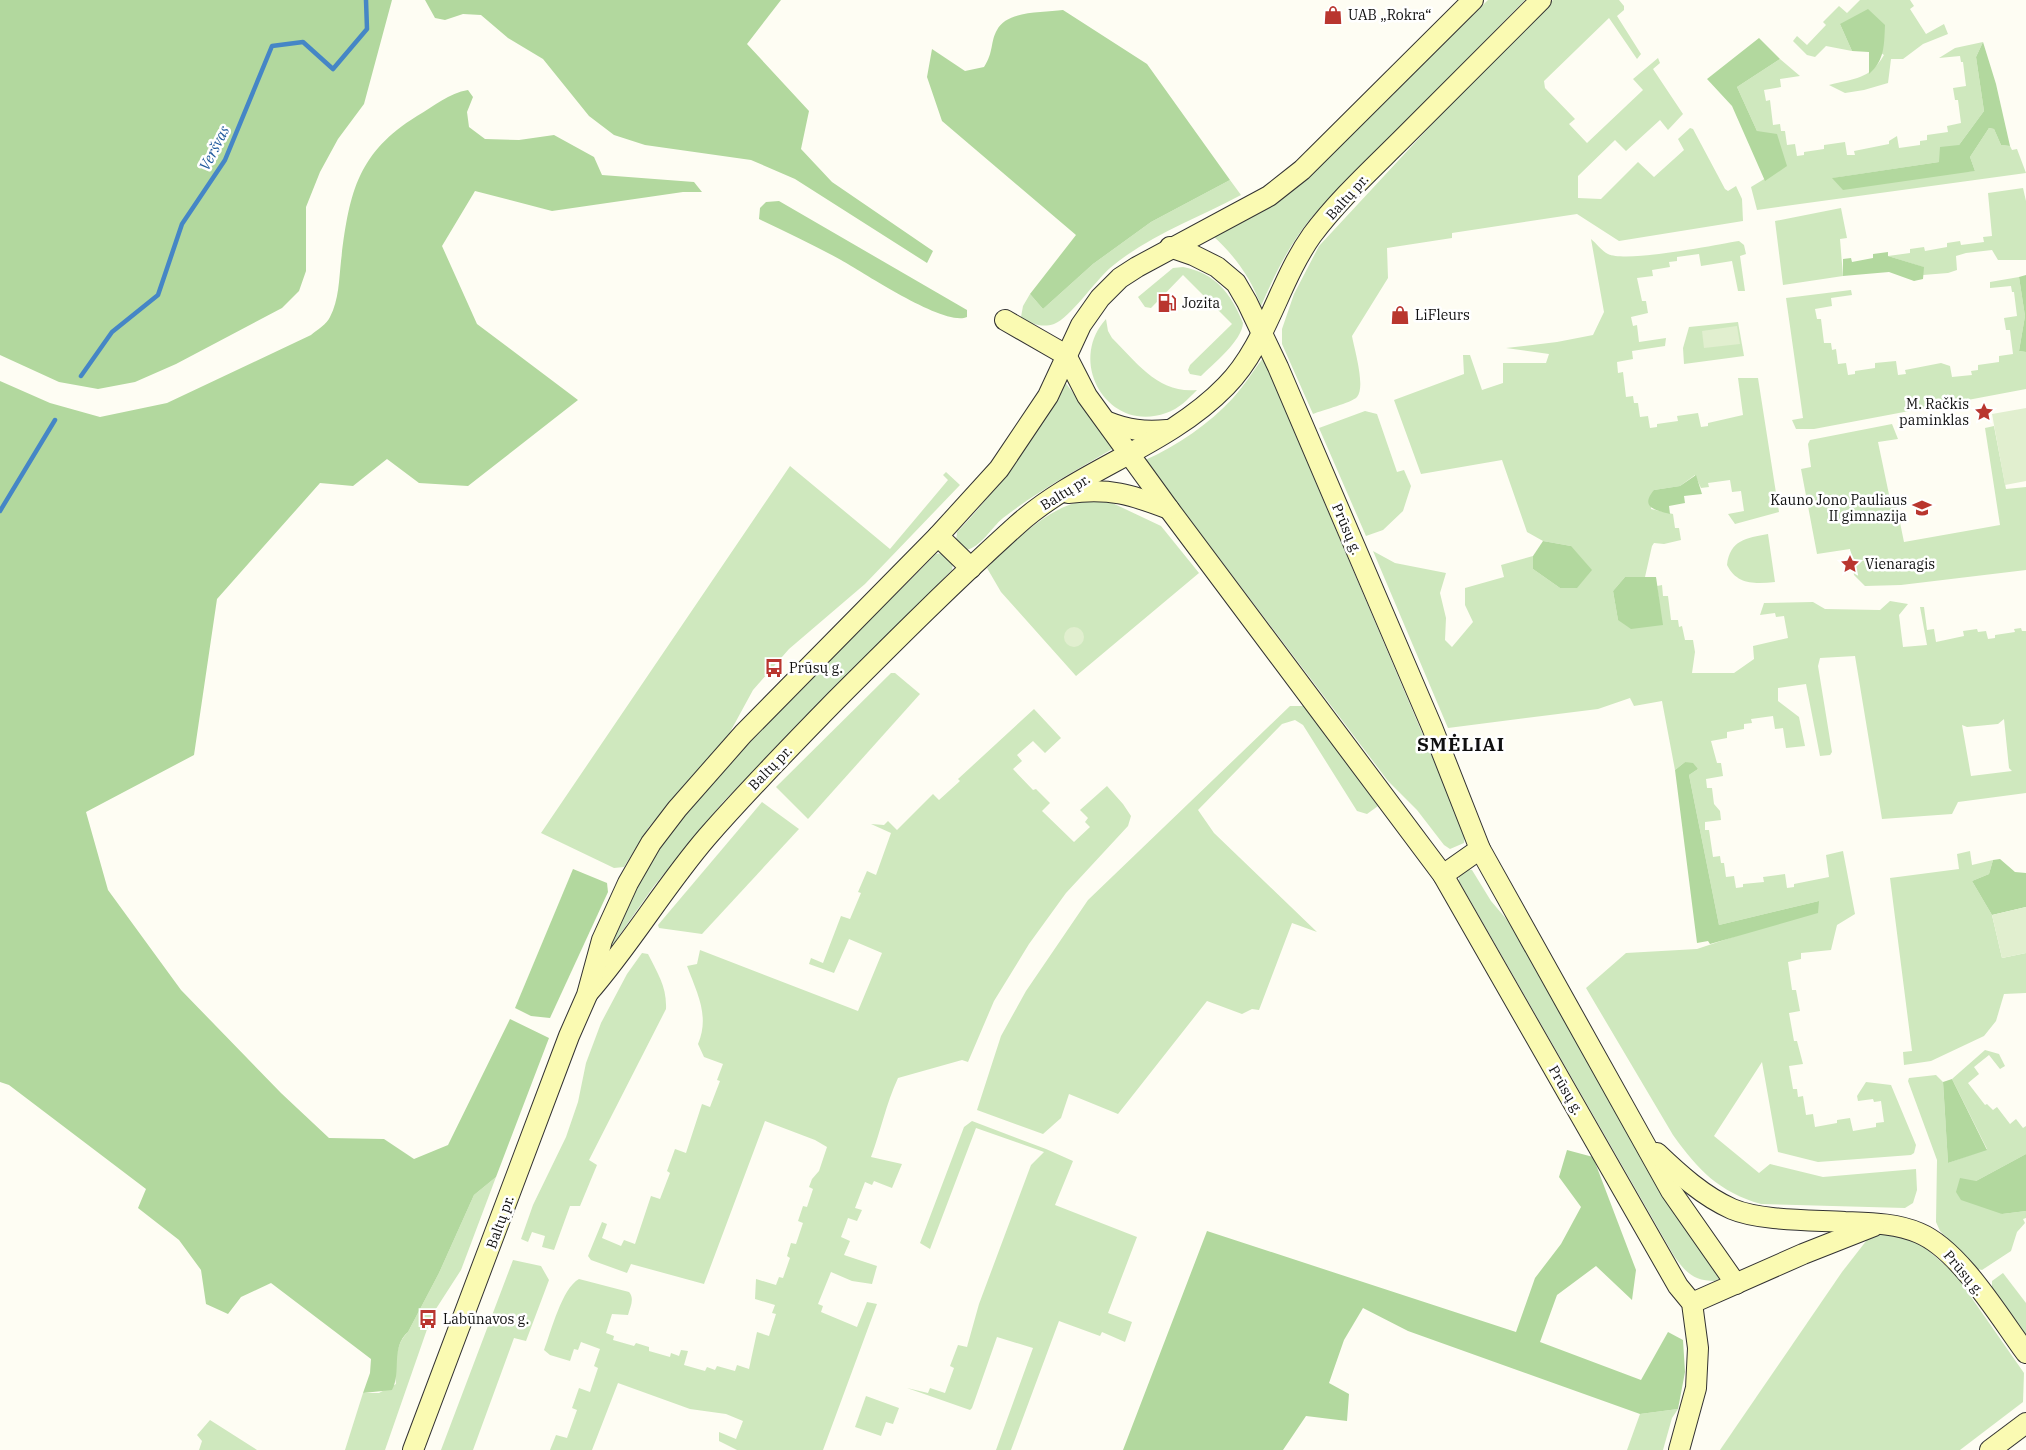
<svg xmlns="http://www.w3.org/2000/svg" width="2026" height="1450" viewBox="0 0 2026 1450" font-family="'IBM Plex Serif',serif">
<rect width="100%" height="100%" fill="#fefdf3"/>
<g fill="#cfe8be" fill-rule="evenodd">
<path d="M1488 0H1525L1311 218C1289 245 1275 274 1261 306 1251 278 1235 256 1213 236L1271 206 1299 186Z"/>
<path d="M1553 0H1619L1624 6V10L1617 16 1641 54 1637 59 1609 18 1544 81 1545 88 1575 119 1569 124 1587 143 1643 90 1633 79 1658 58 1660 63 1653 69 1683 114 1668 130 1660 120 1626 151 1615 140 1578 176V198L1601 199 1638 162 1654 177 1684 150 1678 139 1690 128 1693 129 1725 189 1728 191 1736 186 1742 199 1743 221 1619 241 1577 214 1452 233V238L1387 248 1388 278 1352 336C1354 348 1366 387 1357 397 1351 403 1323 410 1313 414L1282 344V329L1294 294 1319 246 1501 50Z"/>
<path d="M1860 0H1910L1914 6 1910 9 1926 34 1944 24 1948 34 1923 44 1903 59H1891L1888 83 1864 90 1845 93 1829 85C1855 78 1869 80 1884 55L1840 24 1852 51 1826 46 1815 57 1807 55 1793 41 1797 36 1807 45 1826 25 1823 22 1839 6 1847 13Z"/>
<polygon points="1983,42 1976,57 1984,111 1959,145 1939,162 1833,178 1975,171 1970,157 1989,128 1994,129 2001,145 2010,146 2012,150 2017,149 2026,173 1757,210 1751,187 1786,166 1757,131 1737,87 1780,59 1800,76 1780,79 1781,87 1764,90 1766,101 1770,100 1773,125 1780,124 1781,131 1785,131 1787,145 1795,144 1797,156 1804,155 1804,152 1824,149 1824,145 1845,142 1847,155 1855,155 1854,151 1889,144 1889,141 1897,136 1899,148 1920,145 1920,141 1927,140 1927,135 1948,132 1947,126 1961,123 1958,100 1955,100 1953,88 1966,86 1963,62 1961,62 1960,56 1939,58 1955,48"/>
<path d="M1230 180 1241 195C1197 219 1149 235 1110 268 1095 281 1070 318 1054 324 1042 328 1031 324 1021 317L1023 306 1030 294 1043 309 1093 264 1151 222Z"/>
<polygon points="2023,188 2026,201 2026,260 1998,260 1992,250 1966,253 1956,256 1957,270 1948,273 1923,275 1923,267 1888,256 1910,253 1910,249 1924,247 1925,251 1947,247 1947,243 1960,241 1961,245 1984,242 1983,237 1992,236 1988,193"/>
<polygon points="1841,208 1847,238 1840,239 1843,276 1783,285 1775,221"/>
<path d="M1591 239C1596 243 1602 251 1608 254 1627 263 1714 245 1739 241L1744 245 1746 254 1740 256 1745 291H1738L1732 261 1701 266 1699 254 1677 257V261L1669 262 1670 267 1652 270 1653 276 1637 278 1642 301H1646L1648 313 1631 317 1633 326 1637 325 1639 342 1666 338 1665 346 1632 351 1633 359 1617 362 1618 373 1623 372 1626 397 1633 396 1634 403H1638L1640 417 1648 416 1650 428 1657 427V424L1678 421 1677 416 1698 413 1701 427 1708 426V423L1743 415 1738 378H1758L1779 512 1735 524 1728 514 1744 511 1741 491 1732 492 1730 480 1708 483 1709 487 1701 488 1695 475 1680 486 1654 490 1651 509 1673 514 1675 528H1679L1681 540 1664 544 1654 543 1652 546 1645 577H1625L1613 591 1618 620 1662 625 1657 586 1662 585 1663 596H1668L1671 620H1678L1679 627 1682 626 1685 640H1693L1695 652 1692 673H1734L1754 659 1753 646 1788 638 1784 616 1776 617 1775 613 1760 615 1764 603 1813 602 1825 609 1880 610 1890 601 1908 604 1899 615 1903 647 1927 645 1920 607H1924L1927 630 1934 629 1936 642 1964 636 1963 631 1977 629 1978 632 1986 631 1988 639 1995 638V635L2015 632 2014 629 2021 628 2022 631H2026V793L1958 802 1952 814 1882 819 1855 656 1820 658 1818 666 1832 752 1830 755 1820 756 1806 684 1778 688V701L1799 717 1805 746 1786 748 1783 728 1775 729 1773 716 1751 719 1752 723 1744 724V729L1727 732V738L1711 741 1717 763H1721L1723 776 1706 779 1707 788H1712L1714 804 1720 811 1721 820 1705 822V830H1709L1713 857 1720 856 1721 863H1724L1726 877 1734 876 1736 888 1743 887V884L1764 882 1763 877 1785 874 1787 888 1794 887V884L1829 877 1826 855 1843 851 1855 914 1837 925 1831 950 1801 953V959L1788 962 1792 990H1796L1800 1011 1789 1013 1794 1041H1797L1803 1064 1789 1066 1793 1089H1797L1798 1097 1803 1096 1806 1115 1813 1114 1815 1127 1837 1123V1120L1850 1118 1853 1131 1876 1127V1123L1884 1122 1881 1101 1874 1102 1873 1099 1858 1101 1857 1096 1866 1082 1891 1085 1916 1145 1914 1153 1911 1155 1818 1162 1778 1152 1762 1062 1714 1136 1759 1173 1770 1164 1823 1177 1916 1169 1917 1190 1913 1203 1905 1208 1761 1204C1719 1192 1698 1170 1673 1135L1586 988 1626 953 1697 949 1742 934 1819 901 1719 925 1689 775 1698 769 1685 762 1675 770 1662 701 1634 706 1630 698 1598 709 1448 728 1373 551 1395 563 1446 573 1440 593 1446 618 1445 640 1452 647 1473 622 1465 605V588L1504 577 1501 565 1533 556V569L1560 588 1571 546 1543 541 1527 532 1502 460 1421 474 1394 400 1464 374 1463 355H1470L1482 390 1503 383V363H1546L1549 354 1506 348 1557 342 1593 335 1604 312ZM2004 719 2009 768 2012 771 1971 776 1962 725 1967 727 1998 724Z"/>
<path d="M1183 267C1215 273 1231 293 1243 323 1242 341 1213 364 1201 376L1190 374 1188 370 1190 365 1232 324 1183 275 1151 308 1145 307 1138 297 1173 268Z"/>
<polygon points="2019,277 2025,316 2019,351 2026,352 2026,389 1814,429 1796,429 1792,420 1803,418 1786,298 1851,290 1852,295 1831,298 1832,306 1815,309 1817,319 1821,319 1824,343 1831,343 1832,350 1836,349 1838,364 1846,363 1848,375 1855,374 1855,371 1875,368 1875,363 1896,361 1898,375 1906,374 1905,370 1941,363 1950,366 1952,377 1972,375 1971,371 1978,370 1978,365 1999,362 1999,356 2013,354 2010,330 2006,330 2004,318 2017,316 2014,292 2012,292 2011,286 1990,288 1990,282"/>
<path d="M1106 319 1108 331 1112 338C1137 363 1159 394 1197 390 1188 399 1179 409 1166 413 1109 434 1066 363 1106 319Z"/>
<polygon points="1738,322 1744,356 1684,364 1683,348 1689,327"/>
<path d="M1263 358 1465 834 1464 843 1450 849 1444 845 1417 810 1388 781 1145 460C1177 446 1209 424 1233 398 1244 386 1253 371 1263 358Z"/>
<path d="M1065 382 1114 448C1076 470 1038 491 1003 518 991 528 981 547 966 550L956 541 957 532C1001 487 1033 436 1065 382Z"/>
<polygon points="1365,411 1377,414 1397,472 1404,470 1411,486 1403,511 1383,530 1366,536 1319,428"/>
<polygon points="1892,424 1898,439 1878,442 1891,504 1896,503 1904,542 2000,525 1985,428 1994,426 2006,489 2026,487 2026,570 1901,585 1865,586 1854,575 1850,549 1817,554 1801,469 1811,467 1808,444 1810,440"/>
<polygon points="790,466 890,549 948,480 943,475 946,472 960,485 865,584 789,649 753,690 729,734 649,827 624,867 614,868 541,833"/>
<path d="M1106 500 1161 526 1199 573 1076 676 1001 592 987 568C1008 546 1045 511 1075 503 1084 500 1096 501 1106 500Z"/>
<path d="M1768 534 1775 582C1755 584 1737 585 1727 565 1730 540 1746 538 1768 534Z"/>
<path d="M944 553 953 563 952 570 723 802 654 886 609 950 608 949C624 916 638 879 659 848 735 739 844 649 936 554Z"/>
<polygon points="891,673 895,673 920,694 808,819 776,787"/>
<polygon points="1290,706 1304,706 1378,806 1367,814 1357,811 1303,725 1295,720 1282,724 1198,810 1214,833 1317,932 1292,923 1259,1010 1252,1009 1242,1014 1207,1001 1118,1114 1069,1094 1061,1118 1043,1134 977,1110 1001,1036 1026,991 1088,900"/>
<path d="M1034 709 1061 738 1045 753 1033 741 1017 755 1022 761 1013 769 1033 790 1036 789 1050 803 1042 811 1074 842 1090 827 1085 822 1088 818 1080 810 1107 786 1123 804 1131 816 1128 826 1066 893 1029 944 994 1001 968 1062 962 1060 898 1078C886 1104 881 1130 871 1157L902 1164 892 1188 874 1181 872 1185 865 1182 855 1208 862 1210 857 1221 848 1218 841 1237 850 1241 844 1255 877 1266 872 1284 852 1281 831 1272 818 1304 823 1306 821 1312 857 1327 867 1302 877 1304 823 1450H737L719 1441V1432L736 1439 743 1421 726 1414 690 1409 618 1383 592 1450H550L556 1435 567 1438 577 1410 572 1408 579 1388 590 1392 598 1368 594 1366 600 1349 581 1342 578 1350 574 1349 570 1361 550 1355 544 1350C551 1332 562 1288 579 1279L629 1292C635 1299 630 1307 628 1315L612 1314 606 1333 614 1336 613 1340 634 1346 636 1343 649 1347V1351L670 1357 671 1353 679 1356 681 1350 688 1351 684 1365 705 1371 707 1367 715 1370 717 1366 735 1371 737 1365 749 1369 757 1332 769 1336 776 1314 772 1313 775 1305 755 1299 756 1279 776 1285 779 1277 783 1278 790 1258 787 1256 791 1243 796 1244 803 1223 798 1221 803 1206 807 1207 813 1189 809 1187 812 1179 819 1171 827 1147 815 1140 765 1121 704 1284 631 1264 627 1273 591 1260 588 1256 602 1222 607 1224 602 1238 621 1246 624 1240 635 1244 651 1196 660 1199 670 1173 667 1171 675 1149 686 1153 702 1104 710 1107 720 1081 717 1080 723 1064 704 1057 698 1044C710 1016 697 993 687 966L697 964 700 950 858 1011 882 953 849 939 834 973 809 964 811 958 823 963 841 916 850 919 861 893 858 892 867 871 876 875 891 833 871 824 884 825 888 821 897 830 933 794 939 800 960 781 958 779Z"/>
<polygon points="762,802 799,829 702,934 659,928 658,925"/>
<polygon points="1970,851 1972,865 1993,860 1989,874 1972,881 1992,915 2002,958 2026,953 2026,993 2004,994 1996,1021 1984,1036 1931,1061 1904,1065 1903,1052 1912,1051 1890,878 1959,869 1957,854"/>
<path d="M1464 869 1472 870 1491 901 1514 928 1722 1277 1715 1281C1694 1281 1686 1273 1674 1256L1459 881V874Z"/>
<path d="M642 953 648 954C658 974 667 987 666 1009L589 1160 597 1165 580 1206H570L554 1250 542 1247 545 1236 532 1232 528 1242 521 1239 533 1205 566 1137 578 1102 586 1063 601 1023 627 974Z"/>
<polygon points="1985,1050 1999,1054 2005,1066 2000,1069 1989,1055 1974,1067 1979,1074 1968,1083 1985,1105 1987,1104 1993,1110 1997,1107 2010,1124 2016,1119 2023,1128 2026,1126 2026,1154 1976,1181 2002,1214 2026,1211 2026,1218 2023,1219 2025,1223 2017,1232 2011,1251 1982,1270 1978,1269 1940,1231 1936,1222 1937,1160 1908,1081 1909,1078 1936,1075 1943,1082 1948,1163 1987,1149 1952,1079"/>
<polygon points="972,1121 1046,1149 1073,1161 1055,1205 1137,1237 1108,1313 1132,1322 1125,1342 1102,1332 1100,1336 1059,1321 1011,1450 996,1450 1033,1348 997,1337 972,1408 970,1410 907,1388 928,1393 930,1388 945,1393 954,1368 950,1366 958,1345 967,1347 979,1304 1031,1165 1044,1152 976,1128 930,1249 920,1243 964,1127"/>
<path d="M496 1177 461 1270 432 1315 385 1450H345L363 1393H379L396 1384C394 1366 395 1344 408 1332L439 1273 474 1195Z"/>
<polygon points="1879,1233 1894,1233 1921,1244 1955,1274 2024,1373 2023,1402 1960,1450 1720,1450 1842,1272 1870,1236"/>
<polygon points="513,1260 541,1266 549,1280 526,1341 514,1338 473,1450 441,1450"/>
<polygon points="2003,1273 2026,1303 2026,1335 1992,1290 1992,1281"/>
<polygon points="866,1396 899,1408 893,1424 886,1422 881,1436 855,1427"/>
<polygon points="1678,1409 1672,1418 1663,1450 1627,1450 1640,1414"/>
<polygon points="210,1420 257,1450 199,1450 202,1441 197,1435"/>
</g>
<g fill="#b2d89e">
<polygon points="0,0 392,0 364,104 338,139 320,172 306,207 306,271 299,291 282,308 176,364 135,382 98,389 59,382 0,355"/>
<polygon points="425,0 781,0 747,44 809,111 801,149 832,182 933,251 927,263 795,179 751,160 645,145 614,135 589,116 543,59 508,38 481,15 463,14 445,20 435,18"/>
<path d="M1868 9 1885 25C1884 45 1885 60 1869 74V52L1852 51 1840 24Z"/>
<path d="M1063 10 1147 64 1230 180 1151 222 1093 264 1043 309 1030 294 1076 235 942 121 927 77 932 49 965 71 984 67C994 52 990 42 997 30 1007 10 1043 13 1063 10Z"/>
<polygon points="1759,38 1780,59 1737,87 1757,131 1777,134 1787,166 1765,181 1732,106 1707,79"/>
<polygon points="1983,42 1996,84 2010,146 2001,145 1994,129 1989,128 1970,157 1975,171 1843,190 1832,178 1939,162 1940,147 1959,145 1984,111 1976,57"/>
<path d="M468 90 473 97 467 112 469 127 485 139 519 140 554 135 594 157 602 175 694 182 702 192H683L552 211 475 191 442 246 477 324 578 400 468 486 419 483 387 459 353 486 320 483 217 599 194 755 86 812 108 890 181 990 281 1093 329 1138 384 1139 414 1159 448 1145 510 1019 549 1038 496 1177 474 1195 439 1273 408 1332C390 1348 402 1372 392 1390L363 1393 370 1373 371 1359 271 1283 241 1297 228 1314 206 1304 201 1270 179 1240 138 1208 146 1189 9 1085 0 1082V381L50 403 100 417 167 403 311 335C317 330 327 324 330 317 339 300 339 279 341 261 349 194 357 153 417 116 434 106 449 93 468 90Z"/>
<path d="M779 201 967 310V317C944 327 863 272 841 260 814 245 786 232 759 219L760 208 766 202Z"/>
<polygon points="1888,252 1888,256 1924,267 1923,279 1914,281 1889,272 1843,276 1843,259 1851,258 1852,262 1873,258 1873,254"/>
<polygon points="2026,275 2026,352 2019,351 2025,316 2019,277"/>
<path d="M1696 475 1702 494 1684 496 1685 503 1669 506 1670 514C1654 510 1640 507 1654 490L1680 486Z"/>
<polygon points="1543,541 1571,546 1592,570 1577,588 1560,588 1533,569 1533,556"/>
<polygon points="1625,577 1656,577 1663,625 1631,629 1618,620 1613,591"/>
<polygon points="1685,762 1693,763 1698,769 1689,775 1719,925 1819,901 1818,913 1710,944 1708,941 1697,943 1675,770"/>
<polygon points="2000,859 2015,872 2026,873 2026,907 1992,915 1972,881 1989,874 1993,860"/>
<polygon points="573,869 607,883 608,892 550,1018 531,1016 515,1008"/>
<polygon points="1952,1079 1987,1150 1948,1163 1943,1082"/>
<polygon points="1567,1150 1593,1157 1636,1270 1632,1300 1596,1266 1557,1295 1540,1342 1641,1380 1668,1332 1683,1340 1685,1372 1678,1409 1640,1414 1408,1331 1363,1308 1344,1340 1329,1383 1349,1394 1347,1421 1306,1416 1283,1450 1123,1450 1207,1231 1516,1332 1535,1278 1561,1244 1581,1207 1559,1177"/>
<polygon points="2026,1154 2026,1211 2002,1214 1961,1200 1956,1192 1960,1178 1976,1181"/>
</g>
<g fill="#e1efcf">
<polygon points="1737,326 1740,344 1704,348 1702,331"/>
<polygon points="2026,408 2026,481 2005,485 1992,414"/>
<circle cx="1074" cy="637" r="10"/>
<polygon points="2026,907 2026,953 2002,958 1992,915"/>
</g>
<g fill="none" stroke-linecap="round" stroke-linejoin="round">
<g stroke="#4586c6" stroke-width="4.5">
<polyline points="81,376 112,332 158,295 182,224 225,160 272,46 303,42 333,69 367,29 366,0"/>
<polyline points="0,511 55,420"/>
</g>
<g stroke="#323232" stroke-width="22">
<g id="secondary">
<polyline points="1170,247 1193,255 1217,267 1236,283 1247,302 1278,367 1432,727 1480,849 1671,1191 1736,1284"/>
<polyline points="1005,320 1066,355"/>
<polyline points="1066,355 1087,396 1169,509 1443,875 1678,1286 1692,1303 1698,1348 1696,1388 1679,1450"/>
<path d="M1108 422C1128 430 1144 432 1167 430"/>
<path d="M1068 493C1110 488 1130 494 1169 509"/>
<polyline points="938,536 971,568"/>
<polyline points="1443,875 1480,849"/>
<path d="M588 993C631 944 664 887 707 837 748 790 792 745 836 700 895 641 955 581 1017 525 1079 469 1167 447 1226 386 1267 344 1278 283 1312 235 1338 200 1372 169 1403 138 1449 92 1495 46 1541 0"/>
<path d="M1657 1153C1679 1174 1703 1196 1732 1209 1760 1221 1814 1220 1845 1222 1870 1223 1896 1223 1919 1233 1960 1250 2000 1318 2026 1353"/>
<polyline points="1692,1303 1803,1254 1874,1226"/>
<polyline points="413,1450 569,1036 587,995 602,940 628,883 651,843 677,809 743,734 938,536 999,469 1048,396 1081,325 1100,298 1120,278 1137,267 1269,196 1302,170 1473,0"/>
<polyline points="1990,1450 2026,1423"/>
</g>
</g>
<use href="#secondary" stroke="#fafab2" stroke-width="20"/>
</g>
<defs>
<g id="shop-bare" transform="scale(1.5)"><path d="M-5-2.5h2.3a2.7 3.5 0 0 1 5.4 0H5L5.5 6h-11ZM-1.5-2.5h3a1.5 2.3 0 0 0-3 0Z" fill="#b9362f" stroke="#fff" stroke-width="2.5" paint-order="stroke"/></g>
<g id="fuel-bare" transform="scale(1.5)"><path d="M-5.5-6h7V0h2V4h1.3V-2.5L3-4.5l.8-.8L6-3V5H2.5V1h-1V6h-7ZM-4.2-4.7v3.2H.2V-4.7Z" fill="#b9362f" stroke="#fff" stroke-width="2.5" paint-order="stroke"/></g>
<g id="sight-bare" transform="scale(1.5)"><path d="M0-6L1.8-2.2L6-1.7L2.9 1.2L3.7 5.4L0 3.3L-3.7 5.4L-2.9 1.2L-6-1.7L-1.8-2.2Z" fill="#b9362f" stroke="#fff" stroke-width="2.5" paint-order="stroke"/></g>
<g id="school-bare" transform="scale(1.5)"><path d="M0-5L7-2L0 1L-7-2ZM-4 1L0 2.5L4 1V4Q0 6-4 4Z" fill="#b9362f" stroke="#fff" stroke-width="2.5" paint-order="stroke"/></g>
<g id="bus-bare" transform="scale(1.5)"><path d="M-5-6H5V4H4V6H2V4H-2V6H-4V4H-5ZM-3.5-4V0h7V-4ZM-3.5 1.2v1.5H-2V1.2ZM2 1.2v1.5H3.5V1.2Z" fill="#b9362f" stroke="#fff" stroke-width="2.5" paint-order="stroke"/></g>
</defs>
<g fill-rule="evenodd">
<use href="#shop-bare" x="1333" y="15"/>
<use href="#fuel-bare" x="1167" y="303"/>
<use href="#shop-bare" x="1400" y="315"/>
<use href="#sight-bare" x="1984" y="412"/>
<use href="#school-bare" x="1922" y="508"/>
<use href="#sight-bare" x="1850" y="564"/>
<use href="#bus-bare" x="774" y="668"/>
<use href="#bus-bare" x="428" y="1319"/>
</g>
<g text-anchor="middle" dominant-baseline="central" stroke-width="5" stroke-linejoin="round" paint-order="stroke">
<g font-size="14" fill="#101010" stroke="#fff" text-anchor="start">
<text x="1348" y="15">UAB „Rokra“</text>
<text x="1182" y="303">Jozita</text>
<text x="1415" y="315">LiFleurs</text>
<text x="1969" y="404" text-anchor="end">M. Račkis<tspan x="1969" dy="16">paminklas</tspan></text>
<text x="1907" y="500" text-anchor="end">Kauno Jono Pauliaus<tspan x="1907" dy="16">II gimnazija</tspan></text>
<text x="1865" y="564">Vienaragis</text>
<text x="789" y="668">Prūsų g.</text>
<text x="443" y="1319">Labūnavos g.</text>
</g>
<g font-size="14" fill="#101010" stroke="#fff">
<text transform="translate(1347 197) rotate(-48)">Baltų pr.</text>
<text transform="translate(1065 492) rotate(-32)">Baltų pr.</text>
<text transform="translate(1347 529) rotate(67)">Prūsų g.</text>
<text transform="translate(770 768) rotate(-46)">Baltų pr.</text>
<text transform="translate(1566 1090) rotate(60)">Prūsų g.</text>
<text transform="translate(500 1222) rotate(-70)">Baltų pr.</text>
<text transform="translate(1964 1273) rotate(50)">Prūsų g.</text>
</g>
<g font-size="15" font-style="italic" fill="#1f599c" stroke="#fff">
<text transform="translate(214 148) rotate(-63)">Veršvas</text>
</g>
<g font-size="19" font-weight="bold" letter-spacing="1" fill="#101010" stroke="#fff">
<text x="1461" y="744">SMĖLIAI</text>
</g>
</g>
</svg>
